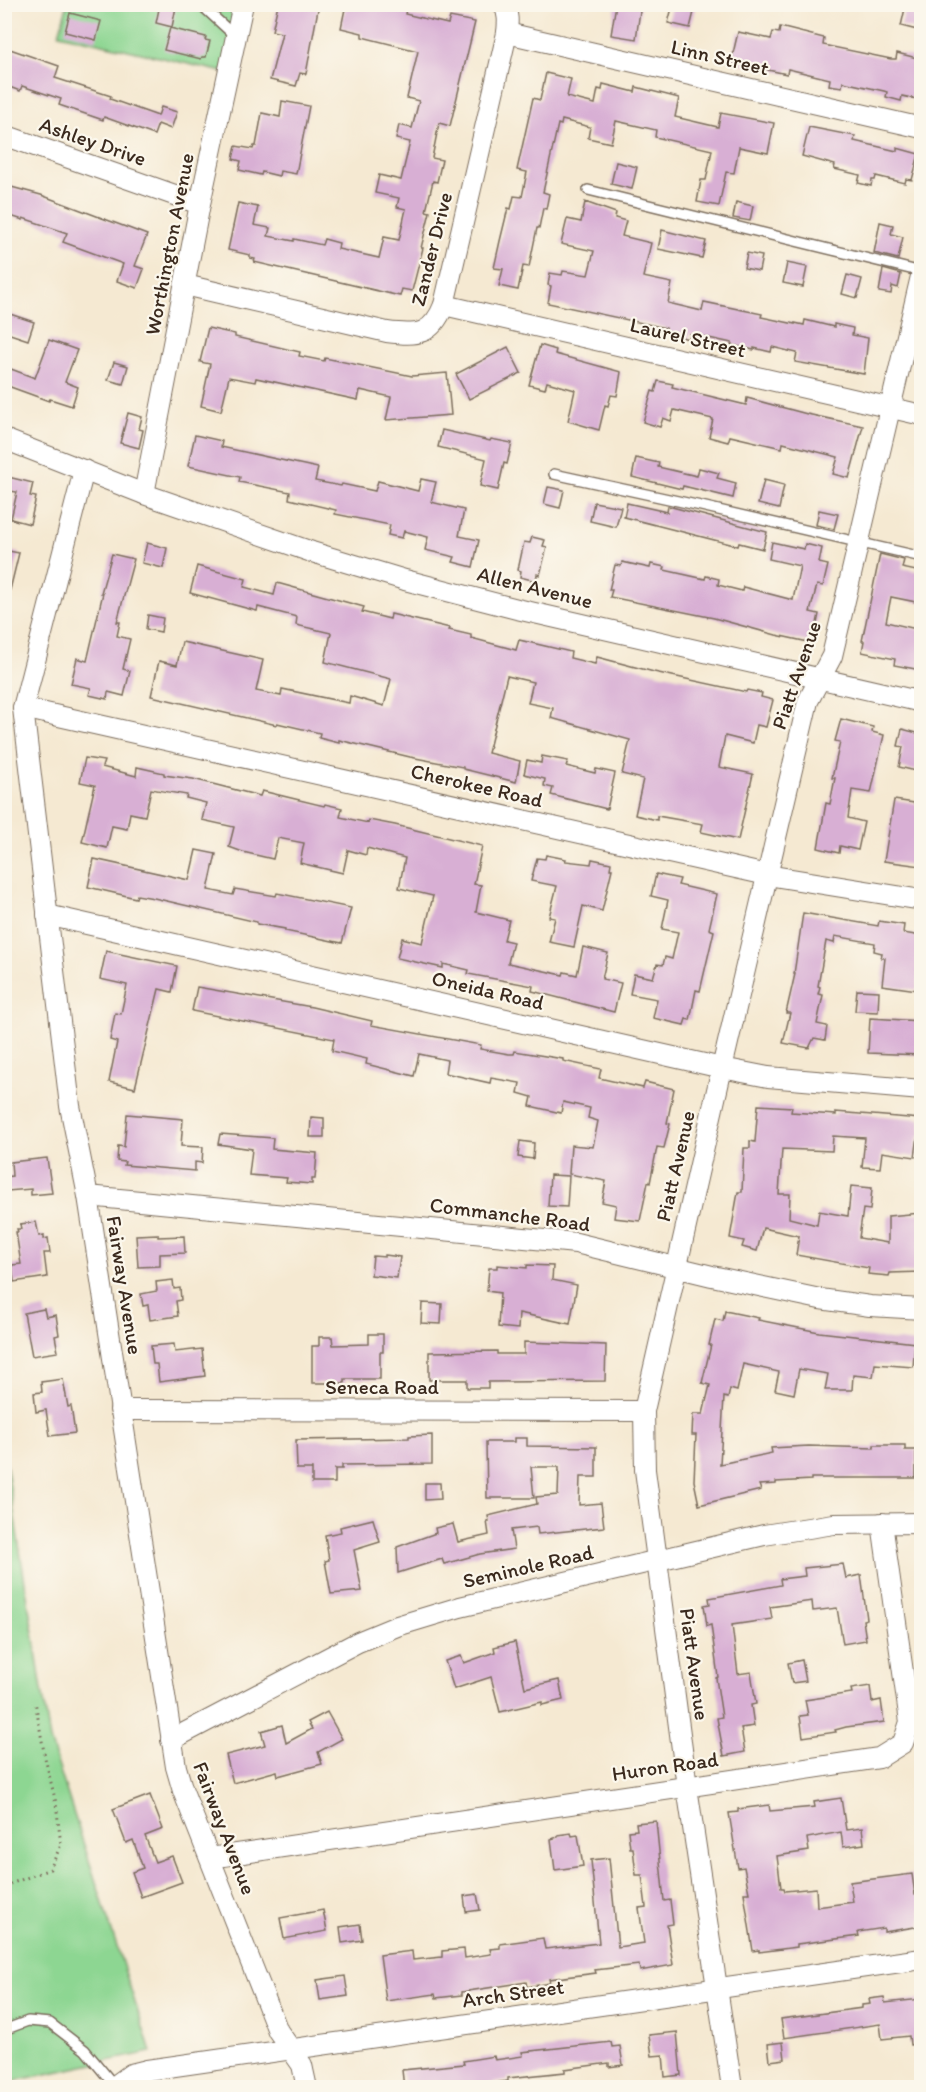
<svg xmlns="http://www.w3.org/2000/svg" width="926" height="2092" viewBox="0 0 926 2092" font-family="Itim,sans-serif">
<rect width="100%" height="100%" fill="#fbf7ec"/>
<filter id="ink" filterUnits="userSpaceOnUse"><feTurbulence type="fractalNoise" baseFrequency=".0167" numOctaves="2"/><feDisplacementMap in="SourceGraphic" scale="12" xChannelSelector="R" yChannelSelector="G"/><feConvolveMatrix kernelMatrix="1 2 1 2 8 2 1 2 1" color-interpolation-filters="sRGB"/></filter>
<filter id="wash" filterUnits="userSpaceOnUse"><feTurbulence type="fractalNoise" baseFrequency=".008" numOctaves="4" result="noise"/><feDisplacementMap in="SourceGraphic" scale="24" xChannelSelector="R" yChannelSelector="G"/><feGaussianBlur stdDeviation="1.35" result="paint"/><feColorMatrix in="noise" values="0 0 0 0 0 0 0 0 0 0 0 0 0 0 0 0 0 1.4 0 .05"/><feComposite in="paint" operator="in"/></filter>
<g filter="url(#wash)">
<rect width="100%" height="100%" fill="#f5e9d2"/>
<g fill="#8dd692" stroke="#648058" stroke-width="1.5">
<polygon points="64,5 238,5 223,72 59,34 67,6"/>
<polygon points="5,1456 50,1740 151,2052 13,2081 7,2087 5,2087"/>
</g>
<g id="blocks">
<g fill="#d8afd4">
<polygon points="160,4 176,7 172,27 156,23"/>
<polygon points="278,4 319,4 306,74 300,73 296,86 270,80 282,33 272,31"/>
<polygon points="346,4 407,4 405,14 448,24 450,17 475,22 450,126 439,123 432,158 442,160 437,182 433,181 426,211 430,212 421,248 423,248 412,291 402,289 400,296 254,262 255,259 250,258 250,255 228,250 238,203 258,207 254,225 270,228 268,236 294,241 294,239 322,245 324,239 339,243 338,249 379,258 384,237 399,240 406,209 397,207 399,198 375,193 379,175 401,180 410,142 396,139 399,125 412,128 419,101 407,98 418,51 362,37 362,33 341,28"/>
<polygon points="616,4 641,4 636,39 611,35"/>
<polygon points="673,4 696,4 690,28 668,23"/>
<polygon points="906,4 921,8 921,31 901,26"/>
<polygon points="70,13 101,21 96,40 65,32"/>
<polygon points="780,27 824,38 823,45 891,59 896,59 897,53 921,59 921,100 902,96 901,101 886,97 887,92 884,91 843,82 842,87 829,85 830,79 788,69 787,74 731,62 738,32 771,39 773,32 779,33"/>
<polygon points="170,28 206,37 205,40 210,41 206,57 202,57 201,59 164,50"/>
<polygon points="10,49 59,66 55,78 111,96 110,99 158,116 161,107 177,112 171,129 158,124 154,135 104,117 103,120 59,105 61,99 22,86 20,91 4,85 4,64"/>
<polygon points="546,73 571,79 567,97 595,104 598,89 602,90 603,84 635,92 636,87 679,98 675,117 718,127 721,113 774,123 768,153 739,147 734,173 726,172 719,206 697,202 701,180 706,180 712,150 655,137 656,130 616,121 611,143 588,138 590,127 562,120 561,125 558,124 543,192 549,194 546,209 543,208 539,228 537,228 529,267 523,266 518,290 499,286 503,269 494,268 500,241 508,208 511,209 514,196 522,197 527,172 517,170 533,98 540,100"/>
<polygon points="282,101 309,106 296,174 280,171 279,176 262,172 261,175 239,170 241,161 233,159 236,146 253,149 254,146 256,146 262,113 280,117"/>
<polygon points="809,127 855,136 854,141 897,151 897,148 919,154 912,180 906,179 905,183 876,176 875,180 872,180 871,186 858,183 860,175 834,169 835,165 802,156"/>
<polygon points="616,162 637,167 632,189 611,184"/>
<polygon points="4,185 41,195 147,235 135,266 144,269 137,288 117,281 123,264 63,242 67,233 23,218 23,220 4,214"/>
<polygon points="585,202 616,213 615,218 626,221 622,236 651,243 643,277 672,283 668,303 702,311 704,302 762,314 761,317 795,324 795,323 804,325 805,320 834,327 834,324 853,328 852,335 868,338 864,374 795,362 797,353 772,347 771,352 754,348 754,350 731,345 732,343 690,334 689,339 665,333 666,328 548,303 551,286 548,285 550,273 562,275 563,271 588,275 594,251 561,244 567,219 581,222"/>
<polygon points="736,202 753,206 750,221 733,218"/>
<polygon points="880,222 893,225 891,234 903,237 898,259 874,253"/>
<polygon points="662,230 706,241 702,258 658,249"/>
<polygon points="747,253 762,256 759,271 744,268"/>
<polygon points="787,263 807,267 803,287 783,283"/>
<polygon points="883,269 901,274 898,288 892,286 891,294 879,292"/>
<polygon points="847,275 862,279 857,298 842,294"/>
<polygon points="4,312 34,322 28,340 4,332"/>
<polygon points="208,328 235,334 235,337 300,352 299,356 324,361 325,358 412,376 447,373 451,415 386,420 391,397 360,390 358,400 256,378 255,382 229,377 221,411 201,406 210,364 200,362"/>
<polygon points="49,340 77,350 65,382 78,387 72,406 50,399 49,401 5,385 11,369 35,378"/>
<polygon points="540,345 556,350 555,354 621,372 617,396 611,395 608,406 605,405 599,430 568,421 575,390 547,382 545,389 529,385"/>
<polygon points="508,347 521,373 469,399 456,374"/>
<polygon points="114,362 128,366 123,384 108,380"/>
<polygon points="658,381 673,384 672,387 746,405 747,398 807,414 863,426 849,478 833,474 838,457 783,443 782,448 730,436 728,442 709,437 713,419 674,410 671,421 663,418 660,427 643,422 652,391 655,392"/>
<polygon points="128,413 142,417 139,429 143,430 139,448 120,443"/>
<polygon points="442,430 490,441 491,439 512,443 507,464 504,463 498,490 480,486 486,459 438,447"/>
<polygon points="195,435 222,441 221,447 318,468 315,481 341,486 342,484 375,491 378,481 418,491 421,479 436,482 431,502 464,510 459,536 479,540 473,567 453,562 455,557 425,550 428,537 404,531 402,538 388,535 390,525 335,514 336,510 289,499 290,492 239,482 240,477 188,466"/>
<polygon points="636,458 659,463 658,467 697,476 699,468 719,473 717,478 736,483 733,498 683,486 682,489 632,477"/>
<polygon points="4,476 33,483 30,496 36,497 30,524 11,519 17,492 4,490"/>
<polygon points="764,480 784,485 779,509 758,504"/>
<polygon points="548,487 564,490 560,508 544,504"/>
<polygon points="594,502 621,507 616,527 590,521"/>
<polygon points="627,503 667,512 668,506 767,532 763,549 739,543 738,546 624,517"/>
<polygon points="819,510 838,514 834,529 816,525"/>
<polygon points="532,537 545,540 543,546 547,547 540,575 537,574 536,581 520,577 521,571 518,570 524,542 530,543"/>
<polygon points="772,542 804,549 805,544 822,548 819,563 828,565 823,586 817,585 810,612 819,614 813,643 776,635 714,618 610,597 612,590 609,590 615,565 621,566 622,562 650,568 651,564 665,567 664,570 705,579 706,576 719,579 718,585 742,591 743,587 793,600 800,566 769,559"/>
<polygon points="147,543 167,548 163,568 142,563"/>
<polygon points="4,550 19,553 10,590 4,590"/>
<polygon points="112,554 134,559 117,622 120,622 117,636 130,639 123,669 130,671 124,696 108,692 107,699 89,695 91,688 71,684 77,658 87,661 103,593 101,593"/>
<polygon points="880,554 904,560 902,568 921,572 921,603 891,597 886,622 921,630 921,670 894,665 895,659 862,652 864,641 862,641"/>
<polygon points="197,566 246,579 244,587 274,595 277,583 364,607 362,612 390,619 391,614 450,628 449,630 471,635 471,638 516,650 519,640 571,652 570,658 595,664 597,657 654,672 746,692 747,690 762,693 761,697 773,700 766,727 757,725 753,743 725,736 719,767 753,774 738,840 701,832 703,824 657,816 657,820 635,815 643,779 622,774 630,740 551,718 553,708 528,703 533,682 507,676 488,753 520,761 516,782 463,769 463,767 410,757 339,740 339,743 319,738 320,733 277,723 277,725 151,696 159,661 177,665 182,642 263,660 256,691 281,696 282,689 349,703 350,696 384,706 391,679 325,662 331,633 296,625 297,617 258,607 257,611 190,593"/>
<polygon points="148,615 163,618 161,632 146,629"/>
<polygon points="841,719 873,727 872,732 884,735 871,793 852,790 848,818 864,822 858,850 840,846 839,853 818,848 826,803 830,804 835,778 832,778 840,742 835,741"/>
<polygon points="902,729 921,734 921,749 916,771 899,767 903,747 898,746"/>
<polygon points="542,756 568,761 566,766 595,773 596,769 615,773 607,809 551,795 553,788 544,786 545,779 524,774 527,760 541,763"/>
<polygon points="85,758 104,761 102,767 136,776 137,767 164,773 164,775 193,779 260,796 262,791 324,806 325,804 342,808 340,817 368,823 369,820 395,825 482,846 474,884 481,885 476,912 509,920 504,940 513,942 508,963 563,975 564,972 577,975 583,947 608,953 602,979 621,983 614,1012 532,991 533,986 468,974 469,970 443,964 443,968 397,958 402,938 422,943 433,896 399,888 405,858 367,848 366,855 348,850 343,873 300,863 304,843 278,838 273,859 243,852 229,847 234,827 202,820 206,803 186,798 187,795 151,789 145,816 130,813 127,829 112,826 107,848 82,842 95,785 80,782"/>
<polygon points="894,800 921,804 921,866 884,861"/>
<polygon points="196,850 216,854 208,890 233,895 235,889 276,896 277,893 351,908 342,943 285,931 285,929 257,924 257,922 154,898 137,895 136,898 88,887 94,859 189,880"/>
<polygon points="546,855 566,859 565,861 591,864 592,859 611,863 610,869 612,869 602,911 583,906 574,947 549,942 555,918 549,917 557,886 531,881 537,858 545,859"/>
<polygon points="656,874 680,879 678,885 717,894 709,929 714,931 700,991 696,990 690,1020 686,1019 684,1025 653,1018 657,999 630,994 634,974 653,978 657,964 663,965 665,957 672,959 678,932 662,929 668,900 651,896"/>
<polygon points="803,913 878,926 879,921 904,925 903,933 921,936 921,961 917,990 882,985 885,958 881,958 882,953 874,951 875,943 835,936 834,943 826,941 818,986 820,987 818,994 823,995 817,1024 827,1026 825,1040 814,1038 809,1048 783,1043 790,1013 786,1013 795,974 794,974"/>
<polygon points="106,951 177,966 172,992 159,989 135,1088 109,1082 117,1042 110,1040 115,1013 121,1014 127,985 100,979"/>
<polygon points="197,987 312,1007 372,1021 371,1025 481,1045 480,1049 509,1054 514,1054 515,1051 563,1059 563,1061 601,1069 599,1078 643,1088 645,1082 674,1089 667,1123 670,1124 664,1148 657,1147 650,1183 648,1182 640,1221 614,1218 616,1205 602,1202 606,1181 569,1174 571,1145 593,1147 598,1121 588,1118 590,1108 563,1102 561,1113 530,1106 532,1097 518,1093 520,1083 491,1078 490,1083 445,1073 447,1060 419,1054 414,1076 366,1064 367,1059 332,1051 334,1039 192,1011"/>
<polygon points="857,990 879,991 878,1012 855,1011"/>
<polygon points="870,1018 921,1021 921,1055 868,1053"/>
<polygon points="758,1105 792,1107 791,1112 836,1115 836,1112 921,1119 921,1136 918,1136 915,1157 882,1152 880,1168 862,1167 865,1138 833,1136 832,1151 782,1149 779,1194 790,1194 789,1218 817,1225 819,1211 848,1216 851,1186 872,1188 870,1210 863,1209 859,1238 888,1243 888,1216 921,1213 921,1272 890,1273 889,1276 868,1274 869,1268 796,1255 799,1236 763,1228 757,1251 742,1247 744,1241 730,1238 738,1192 742,1192 744,1148 750,1148 750,1141 755,1142"/>
<polygon points="127,1114 183,1119 181,1146 203,1147 202,1163 195,1162 195,1171 124,1165 125,1162 117,1161 118,1146 124,1147"/>
<polygon points="311,1117 324,1118 324,1137 310,1137"/>
<polygon points="220,1134 273,1138 272,1149 317,1153 315,1179 312,1179 312,1184 286,1182 287,1178 249,1175 252,1149 218,1144"/>
<polygon points="520,1141 534,1143 533,1159 518,1157"/>
<polygon points="47,1158 52,1193 31,1195 31,1189 7,1191 5,1177 12,1176 11,1162"/>
<polygon points="550,1175 569,1176 567,1207 548,1206"/>
<polygon points="36,1222 39,1236 44,1235 44,1239 48,1238 50,1253 44,1253 47,1277 14,1282 12,1265 21,1264 16,1232 18,1232 17,1229 21,1229 20,1224"/>
<polygon points="158,1234 158,1237 184,1236 185,1253 160,1254 160,1266 138,1267 136,1235"/>
<polygon points="385,1255 400,1257 397,1278 371,1275 373,1256 385,1257"/>
<polygon points="497,1265 527,1268 527,1265 553,1266 552,1280 577,1285 570,1324 519,1313 518,1329 498,1327 500,1293 487,1291 489,1268 497,1268"/>
<polygon points="173,1280 174,1289 180,1288 181,1300 176,1301 178,1316 150,1320 148,1305 143,1306 141,1294 157,1291 156,1282"/>
<polygon points="422,1303 442,1304 441,1324 421,1323"/>
<polygon points="44,1309 46,1317 56,1315 59,1335 55,1336 58,1352 32,1356 24,1313"/>
<polygon points="725,1311 759,1318 758,1320 819,1332 915,1343 913,1367 875,1364 873,1377 853,1375 852,1390 825,1390 828,1374 799,1369 794,1394 775,1390 779,1372 743,1364 737,1391 730,1389 728,1398 724,1397 720,1464 772,1453 771,1448 809,1446 874,1448 874,1445 905,1445 905,1450 916,1450 916,1478 811,1478 811,1480 776,1482 776,1484 759,1485 761,1490 699,1505 694,1481 696,1435 692,1435 693,1414 703,1414 710,1385 702,1383 711,1345 709,1345 715,1319 723,1321"/>
<polygon points="369,1334 383,1334 383,1352 380,1352 380,1379 345,1379 345,1383 312,1383 312,1346 319,1346 319,1337 332,1337 333,1345 369,1344"/>
<polygon points="524,1342 606,1345 605,1381 488,1382 488,1388 467,1388 467,1380 429,1380 429,1352 497,1351 497,1354 524,1354"/>
<polygon points="174,1344 175,1352 202,1349 205,1376 159,1382 157,1364 153,1364 151,1346"/>
<polygon points="63,1379 68,1407 71,1406 75,1433 50,1436 46,1410 36,1412 34,1393 42,1392 41,1382"/>
<polygon points="432,1435 432,1464 342,1465 342,1469 335,1469 335,1483 312,1483 312,1469 297,1469 296,1440 409,1438 409,1436"/>
<polygon points="514,1438 527,1438 527,1446 596,1447 596,1477 580,1477 579,1505 601,1503 604,1527 538,1534 537,1527 511,1530 514,1549 480,1554 444,1564 442,1559 398,1573 397,1547 436,1533 435,1528 453,1524 458,1542 489,1535 487,1521 489,1521 488,1516 537,1504 536,1497 558,1495 559,1467 531,1467 534,1498 487,1498 486,1442 514,1442"/>
<polygon points="425,1483 440,1483 441,1499 425,1500"/>
<polygon points="373,1519 380,1542 354,1550 362,1591 331,1594 325,1561 329,1560 325,1535 341,1532 340,1527"/>
<polygon points="843,1564 846,1578 861,1575 867,1619 863,1620 866,1640 843,1644 837,1608 813,1611 812,1601 770,1607 772,1619 732,1625 738,1674 751,1672 756,1704 751,1705 754,1726 741,1728 745,1752 724,1756 717,1718 722,1717 716,1678 718,1677 711,1625 707,1626 704,1605 710,1604 709,1598 781,1585 780,1579 805,1576 804,1568"/>
<polygon points="515,1642 525,1688 559,1680 563,1700 542,1705 542,1702 500,1712 491,1677 454,1689 445,1661 461,1656 464,1663 495,1652 494,1647"/>
<polygon points="802,1660 806,1681 792,1683 788,1663"/>
<polygon points="870,1686 872,1702 881,1700 884,1722 846,1727 835,1730 836,1732 803,1737 800,1716 808,1715 805,1700 852,1693 851,1689"/>
<polygon points="327,1712 342,1739 318,1752 322,1764 278,1776 277,1771 233,1783 226,1755 265,1745 261,1731 282,1725 286,1743 312,1729 308,1722"/>
<polygon points="150,1795 163,1829 145,1836 155,1862 172,1856 182,1882 141,1897 132,1872 143,1868 133,1840 126,1843 113,1809"/>
<polygon points="841,1798 846,1830 862,1828 864,1844 843,1847 841,1832 807,1838 809,1851 777,1856 781,1888 784,1888 785,1891 816,1888 817,1907 853,1902 850,1882 912,1874 915,1895 921,1894 921,1926 884,1932 884,1928 858,1932 859,1936 797,1944 797,1947 759,1952 759,1950 753,1951 744,1893 749,1893 744,1867 738,1868 729,1813 738,1812 738,1809 769,1805 770,1811 815,1807 814,1802"/>
<polygon points="656,1821 664,1901 670,1900 673,1924 667,1925 673,1965 640,1971 639,1965 595,1970 596,1973 549,1979 550,1983 527,1987 526,1982 462,1992 462,1995 436,1998 435,1994 386,2001 380,1955 412,1951 413,1960 442,1957 442,1951 464,1949 465,1958 491,1954 490,1949 500,1948 500,1944 543,1938 545,1949 599,1943 591,1860 609,1858 618,1947 644,1943 639,1908 646,1907 642,1875 636,1875 633,1848 630,1848 628,1831 637,1830 636,1823"/>
<polygon points="571,1833 572,1836 578,1835 583,1866 555,1870 551,1839 558,1837 558,1835"/>
<polygon points="477,1894 480,1910 466,1912 464,1896"/>
<polygon points="323,1910 327,1931 284,1939 280,1918"/>
<polygon points="360,1924 362,1940 342,1943 340,1927"/>
<polygon points="345,1976 348,1996 320,2000 317,1980"/>
<polygon points="884,1997 885,2003 921,1999 921,2044 910,2045 909,2036 882,2039 880,2024 784,2038 781,2019 862,2008 862,2005 870,2004 869,1999"/>
<polygon points="677,2032 681,2075 665,2077 663,2055 652,2056 649,2035"/>
<polygon points="611,2042 612,2047 620,2046 623,2065 609,2067 609,2063 565,2069 565,2072 508,2078 508,2081 467,2087 467,2084 440,2088 404,2088 402,2070 464,2064 463,2061 494,2056 495,2060 523,2056 522,2052"/>
<polygon points="783,2042 785,2059 770,2061 768,2044"/>
</g>
</g>
</g>
<g filter="url(#ink)">
<use href="#blocks" fill-opacity="0" stroke="#7c6d5d" stroke-width="1.5"/>
<g fill="none" stroke-linecap="round" stroke-linejoin="round">
<g stroke="#7c6d5d" stroke-width="12">
<g id="service">
<polyline points="200,4 236,37"/>
<polyline points="588,190 922,272"/>
<polyline points="554,474 701,506 922,557"/>
<polyline points="4,2030 28,2021 50,2023 85,2050 114,2085"/>
</g>
</g>
<g stroke="#7c6d5d" stroke-width="22">
<g id="minor">
<polyline points="507,33 922,128"/>
<polyline points="4,135 200,204"/>
<path d="M185 285 387 332C418 336 432 335 444 305L507 33C508 23 509 13 503 4"/>
<polyline points="444,305 922,415"/>
<polyline points="4,439 144,494 312,552 405,580 517,609 922,702"/>
<polyline points="84,470 23,708 70,1106 88,1196 176,1767 183,1791 278,2031 302,2065 307,2088"/>
<polyline points="144,494 200,204 243,4"/>
<polyline points="23,708 767,875 922,900"/>
<polyline points="47,915 722,1068 768,1077 922,1090"/>
<polyline points="88,1196 576,1243 712,1276 820,1299 870,1306 922,1309"/>
<polyline points="120,1410 644,1411"/>
<polyline points="171,1740 358,1642 397,1626 460,1607 764,1535 834,1524 922,1523"/>
<polyline points="210,1858 879,1758 903,1743 910,1722 882,1523"/>
<polyline points="112,2088 131,2074 147,2070 922,1959"/>
<polyline points="732,2088 687,1787 657,1560 645,1470 644,1411 722,1068 808,701 832,656 922,272"/>
</g>
</g>
<polyline stroke="#7c6d5d" stroke-width="3" stroke-dasharray="1.5 4.5" stroke-linecap="butt" points="4,1882 10,1884 50,1869 61,1845 56,1803 45,1758 35,1701"/>
<use href="#service" stroke="#fff" stroke-width="9"/>
<use href="#minor" stroke="#fff" stroke-width="20"/>
</g>
</g>
<g text-anchor="middle" dominant-baseline="central" stroke-width="4.5" stroke-linejoin="round" paint-order="stroke">
<g font-size="21" fill="#3b2a1e" stroke="#fbf7ec">
<text transform="translate(720 57) rotate(13)">Linn Street</text>
<text transform="translate(93 141) rotate(19)">Ashley Drive</text>
<text transform="translate(169 244) rotate(-79)">Worthington Avenue</text>
<text transform="translate(431 249) rotate(-76)">Zander Drive</text>
<text transform="translate(688 337) rotate(13)">Laurel Street</text>
<text transform="translate(535 587) rotate(14)">Allen Avenue</text>
<text transform="translate(796 675) rotate(-71)">Piatt Avenue</text>
<text transform="translate(477 785) rotate(13)">Cherokee Road</text>
<text transform="translate(488 990) rotate(13)">Oneida Road</text>
<text transform="translate(675 1166) rotate(-77)">Piatt Avenue</text>
<text transform="translate(510 1214) rotate(7)">Commanche Road</text>
<text transform="translate(125 1285) rotate(81)">Fairway Avenue</text>
<text x="382" y="1386">Seneca Road</text>
<text transform="translate(528 1566) rotate(-13)">Seminole Road</text>
<text transform="translate(695 1664) rotate(82)">Piatt Avenue</text>
<text transform="translate(665 1766) rotate(-8)">Huron Road</text>
<text transform="translate(225 1828) rotate(69)">Fairway Avenue</text>
<text transform="translate(513 1993) rotate(-8)">Arch Street</text>
</g>
</g>
<rect width="926" height="2092" fill="none" stroke="#fbf7ec" stroke-width="24"/>
</svg>
